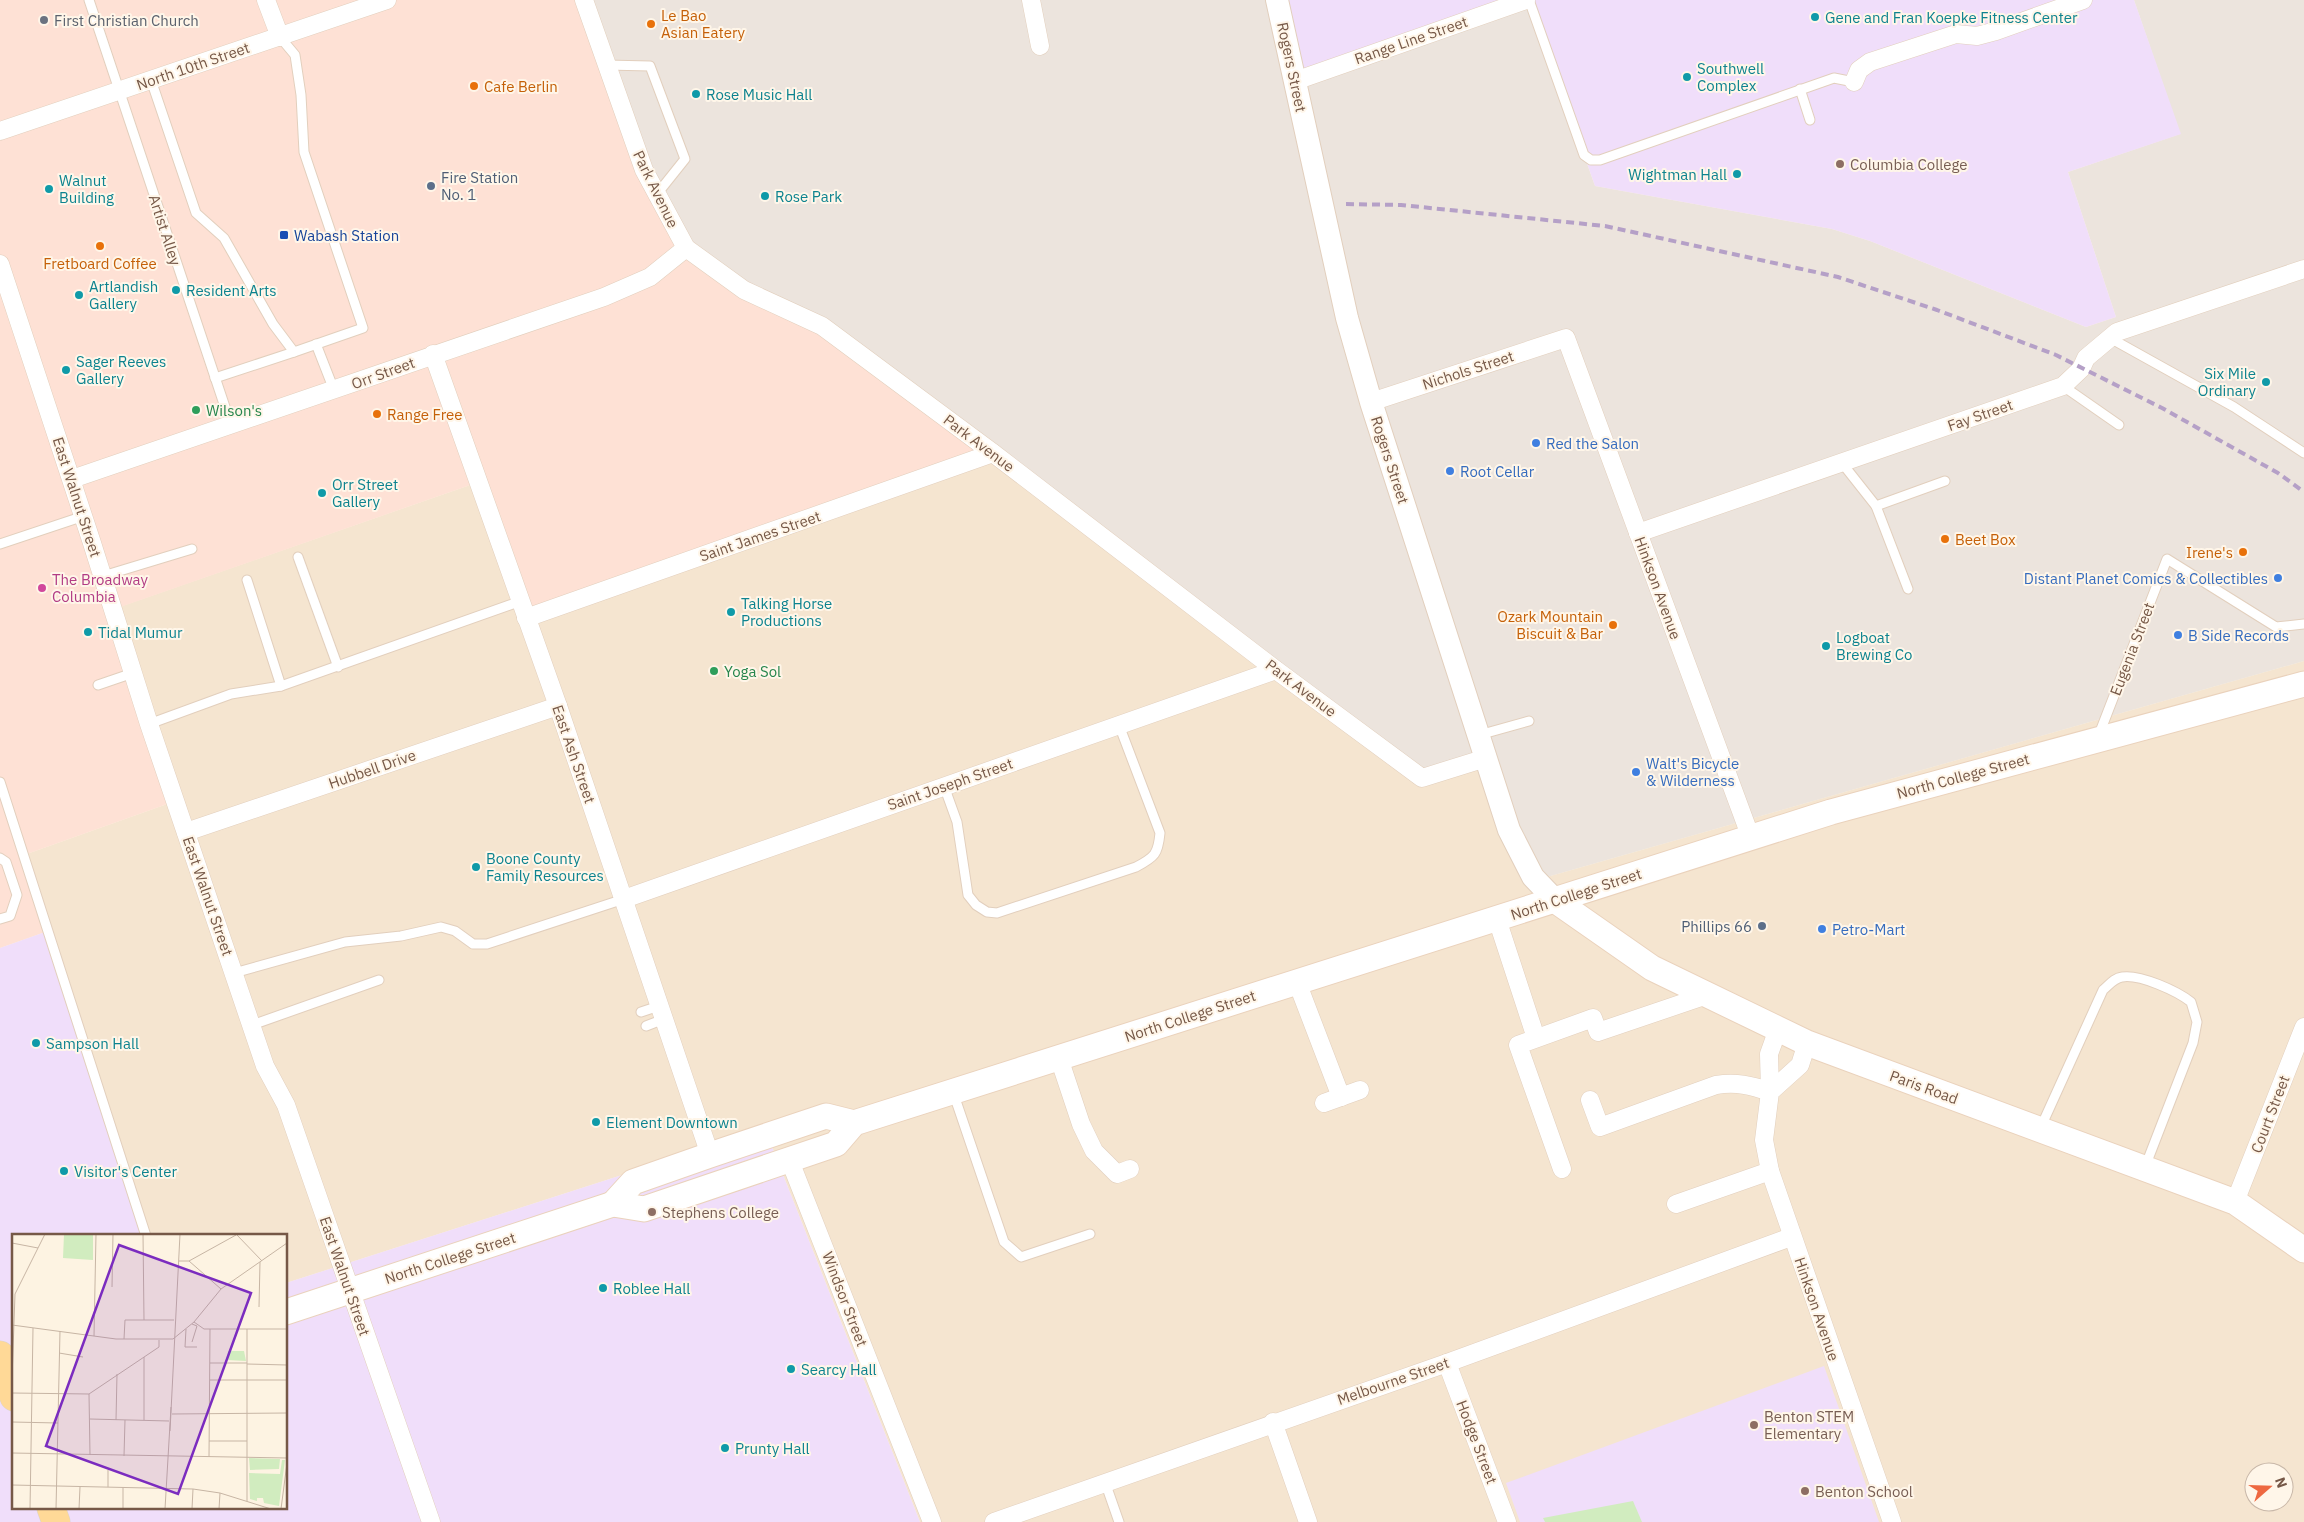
<svg xmlns="http://www.w3.org/2000/svg" width="2304" height="1522" viewBox="0 0 2304 1522" font-family="'IBM Plex Sans',sans-serif">
<rect width="100%" height="100%" fill="#fdf3e2"/>
<path fill="#f5e5d0" fill-rule="evenodd" d="M993 453 1487 756 1540 879 2304 661V1522H920L765 1129 286 1283V1236H147L24 855 170 803 105 612 476 483ZM2254 1472H2284V1502H2254Z"/>
<polygon fill="#fee1d5" points="0,0 584,0 822,326 993,453 526,622 476,483 106,612 170,803 24,855 48,931 0,948"/>
<polygon fill="#ece4dd" points="584,0 1529,0 1595,186 1832,229 1870,241 2086,327 2116,317 2068,172 2180,134 2134,0 2304,0 2304,661 1540,879 1487,757 1422,777 822,326 744,290 670,222"/>
<g fill="#f0defa">
<polygon points="1277,0 1526,0 1295,81"/>
<polygon points="1529,0 2134,0 2181,134 2068,172 2116,317 2086,327 1870,241 1832,229 1595,186"/>
<polygon points="48,931 147,1236 14,1236 14,1508 286,1508 286,1283 765,1129 920,1522 0,1522 0,948"/>
<polygon points="1824,1366 1879,1522 1520,1522 1506,1483"/>
</g>
<polygon fill="#d1ecbf" points="1633,1501 1642,1522 1545,1522 1543,1518"/>
<g fill="none" stroke-linecap="round" stroke-linejoin="round">
<g stroke="#e2cfbd" stroke-width="11">
<g id="service">
<polyline points="89,0 231,425"/>
<polyline points="1529,0 1584,155 1591,160 1600,160 1834,78 1854,82"/>
<polyline points="606,65 650,66 685,159 657,194"/>
<polyline points="151,80 196,213 224,238 273,324 294,352 363,328 304,152 301,95 295,55 280,37"/>
<polyline points="1800,89 1810,120"/>
<polyline points="2110,338 2234,407 2304,453"/>
<polyline points="316,344 334,390"/>
<polyline points="215,378 294,352"/>
<polyline points="2063,386 2119,425"/>
<polyline points="1842,463 1876,506 1908,589"/>
<polyline points="1876,506 1945,481"/>
<polyline points="0,544 84,516"/>
<polyline points="298,557 338,667"/>
<polyline points="103,576 192,549"/>
<polyline points="247,580 281,686"/>
<polyline points="98,685 133,673"/>
<polyline points="149,724 231,694 281,686 521,601"/>
<polyline points="1479,735 1529,721"/>
<polyline points="2098,737 2167,559 2276,627 2304,624"/>
<polyline points="0,782 146,1236"/>
<path d="M944 786 957 822 968 895 976 905 987 912 997 913 1136 867C1155 857 1158 854 1160 833L1119 725"/>
<polyline points="0,858 6,862 17,895 10,916 0,919"/>
<polyline points="234,973 345,942 401,936 441,927 455,931 473,944 487,944 624,899"/>
<polyline points="641,1012 659,1006"/>
<polyline points="252,1025 379,980"/>
<polyline points="646,1026 664,1019"/>
<polyline points="953,1092 1004,1242 1021,1257 1090,1234"/>
<path d="M2040 1129 2103 990C2109 985 2114 978 2122 977 2140 974 2177 991 2191 1002L2197 1022 2193 1043 2145 1167"/>
<polyline points="1105,1482 1119,1522"/>
</g>
</g>
<g stroke="#e2cfbd" stroke-width="19">
<g id="minor">
<polyline points="266,0 280,37"/>
<polyline points="584,0 644,170 686,248 744,290 822,326 993,453 1276,670 1422,778 1486,758"/>
<polyline points="1031,0 1040,46"/>
<polyline points="1295,81 1526,0"/>
<polyline points="1854,82 1859,70 1870,62 1956,34 1977,36 1996,31 2083,0"/>
<polyline points="0,131 387,0"/>
<polyline points="0,264 92,543 149,724 265,1066 286,1105 431,1522"/>
<polyline points="433,354 558,706 710,1155"/>
<polyline points="1371,402 1566,338 1751,838"/>
<polyline points="72,479 604,297 650,277 686,248"/>
<polyline points="1638,533 2063,386 2081,369 2086,358 2117,332 2304,269"/>
<polyline points="526,618 993,453"/>
<polyline points="186,832 558,706"/>
<polyline points="624,899 1276,670"/>
<polyline points="1497,919 1536,1038"/>
<polyline points="1297,982 1341,1097"/>
<polyline points="1807,1043 1800,1065 1770,1092 1764,1140 1770,1171 1892,1522"/>
<polyline points="1059,1058 1081,1124 1094,1151 1117,1174 1130,1169"/>
<path d="M1590 1100 1600 1127 1716 1085C1736 1082 1751 1085 1770 1092L1769 1054 1778 1029"/>
<polyline points="1324,1103 1360,1090"/>
<polyline points="790,1161 932,1522"/>
<polyline points="1562,1169 1518,1045 1593,1018 1598,1032 1707,995"/>
<polyline points="2235,1202 2304,1027"/>
<polyline points="1676,1204 1770,1171"/>
<polyline points="1447,1363 1507,1522"/>
<polyline points="1273,1422 1308,1522"/>
<polyline points="994,1522 1447,1363 1791,1237"/>
</g>
</g>
<g stroke="#e2cfbd" stroke-width="24">
<polyline id="tertiary" points="1277,0 1347,318 1371,402 1509,830 1533,877 1556,901"/>
</g>
<g stroke="#ead2bc" stroke-width="27">
<g id="secondary">
<polyline points="1556,901 1652,968 1807,1043 2235,1202 2304,1250"/>
<polyline points="613,1204 633,1182 710,1155 826,1116 854,1123"/>
<polyline points="286,1312 613,1204 644,1209 836,1144 854,1123 1831,812 2304,684"/>
</g>
</g>
<g stroke="#dbd4cf" stroke-width="29">
<g id="primary">
<polyline points="0,1355 14,1397"/>
<polyline points="51,1508 56,1522"/>
</g>
</g>
<use href="#service" stroke="#fff" stroke-width="9"/>
<use href="#minor" stroke="#fff" stroke-width="18"/>
<use href="#tertiary" stroke="#fff" stroke-width="22"/>
<use href="#secondary" stroke="#fff" stroke-width="25"/>
<use href="#primary" stroke="#ffd997" stroke-width="28"/>
<polyline stroke="#b5a0c7" stroke-width="4" stroke-dasharray="8 5" stroke-linecap="butt" points="1346,204 1401,205 1605,226 1838,277 1937,310 2056,355 2162,408 2278,473 2304,492"/>
</g>
<g fill="#0f9aa8" stroke="#fff6e9" stroke-width="2">
<circle cx="1815" cy="17" r="5"/>
<circle cx="1687" cy="77" r="5"/>
<circle cx="696" cy="94" r="5"/>
<circle cx="1737" cy="174" r="5"/>
<circle cx="49" cy="189" r="5"/>
<circle cx="765" cy="196" r="5"/>
<circle cx="176" cy="290" r="5"/>
<circle cx="79" cy="295" r="5"/>
<circle cx="66" cy="370" r="5"/>
<circle cx="2266" cy="382" r="5"/>
<circle cx="322" cy="493" r="5"/>
<circle cx="731" cy="612" r="5"/>
<circle cx="88" cy="632" r="5"/>
<circle cx="1826" cy="646" r="5"/>
<circle cx="476" cy="867" r="5"/>
<circle cx="36" cy="1043" r="5"/>
<circle cx="596" cy="1122" r="5"/>
<circle cx="64" cy="1171" r="5"/>
<circle cx="603" cy="1288" r="5"/>
<circle cx="791" cy="1369" r="5"/>
<circle cx="725" cy="1448" r="5"/>
</g>
<circle fill="#6b7280" stroke="#fff6e9" stroke-width="2" cx="44" cy="20" r="5"/>
<g fill="#e8710a" stroke="#fff6e9" stroke-width="2">
<circle cx="651" cy="24" r="5"/>
<circle cx="474" cy="86" r="5"/>
<circle cx="100" cy="246" r="5"/>
<circle cx="377" cy="414" r="5"/>
<circle cx="1945" cy="539" r="5"/>
<circle cx="2243" cy="552" r="5"/>
<circle cx="1613" cy="625" r="5"/>
</g>
<g fill="#8d6e63" stroke="#fff6e9" stroke-width="2">
<circle cx="1840" cy="164" r="5"/>
<circle cx="652" cy="1212" r="5"/>
<circle cx="1754" cy="1425" r="5"/>
<circle cx="1805" cy="1491" r="5"/>
</g>
<g fill="#5c6f8a" stroke="#fff6e9" stroke-width="2">
<circle cx="431" cy="186" r="5"/>
<circle cx="1762" cy="926" r="5"/>
</g>
<rect fill="#1a4fb4" stroke="#fff6e9" stroke-width="2" x="279" y="230" width="10" height="10" rx="2.5"/>
<g fill="#2e9e5b" stroke="#fff6e9" stroke-width="2">
<circle cx="196" cy="410" r="5"/>
<circle cx="714" cy="671" r="5"/>
</g>
<g fill="#3f7fe0" stroke="#fff6e9" stroke-width="2">
<circle cx="1536" cy="443" r="5"/>
<circle cx="1450" cy="471" r="5"/>
<circle cx="2278" cy="578" r="5"/>
<circle cx="2178" cy="635" r="5"/>
<circle cx="1636" cy="772" r="5"/>
<circle cx="1822" cy="929" r="5"/>
</g>
<circle fill="#d1479c" stroke="#fff6e9" stroke-width="2" cx="42" cy="588" r="5"/>
<g text-anchor="middle" dominant-baseline="central" stroke-width="4" stroke-linejoin="round" paint-order="stroke">
<g font-size="15" fill="#c56008" stroke="#fff6e9" text-anchor="start">
<text x="661" y="15">Le Bao<tspan x="661" dy="17">Asian Eatery</tspan></text>
<text x="484" y="86">Cafe Berlin</text>
<text x="100" y="263" text-anchor="middle">Fretboard Coffee</text>
<text x="387" y="414">Range Free</text>
<text x="1955" y="539">Beet Box</text>
<text x="2233" y="552" text-anchor="end">Irene's</text>
<text x="1603" y="616" text-anchor="end">Ozark Mountain<tspan x="1603" dy="17">Biscuit &amp; Bar</tspan></text>
</g>
<g font-size="15" fill="#0d838f" stroke="#fff6e9" text-anchor="start">
<text x="1825" y="17">Gene and Fran Koepke Fitness Center</text>
<text x="1697" y="68">Southwell<tspan x="1697" dy="17">Complex</tspan></text>
<text x="706" y="94">Rose Music Hall</text>
<text x="1727" y="174" text-anchor="end">Wightman Hall</text>
<text x="59" y="180">Walnut<tspan x="59" dy="17">Building</tspan></text>
<text x="775" y="196">Rose Park</text>
<text x="89" y="286">Artlandish<tspan x="89" dy="17">Gallery</tspan></text>
<text x="186" y="290">Resident Arts</text>
<text x="76" y="361">Sager Reeves<tspan x="76" dy="17">Gallery</tspan></text>
<text x="2256" y="373" text-anchor="end">Six Mile<tspan x="2256" dy="17">Ordinary</tspan></text>
<text x="332" y="484">Orr Street<tspan x="332" dy="17">Gallery</tspan></text>
<text x="741" y="603">Talking Horse<tspan x="741" dy="17">Productions</tspan></text>
<text x="98" y="632">Tidal Mumur</text>
<text x="1836" y="637">Logboat<tspan x="1836" dy="17">Brewing Co</tspan></text>
<text x="486" y="858">Boone County<tspan x="486" dy="17">Family Resources</tspan></text>
<text x="46" y="1043">Sampson Hall</text>
<text x="606" y="1122">Element Downtown</text>
<text x="74" y="1171">Visitor's Center</text>
<text x="613" y="1288">Roblee Hall</text>
<text x="801" y="1369">Searcy Hall</text>
<text x="735" y="1448">Prunty Hall</text>
</g>
<g font-size="15" fill="#5b616d" stroke="#fff6e9" text-anchor="start">
<text x="54" y="20">First Christian Church</text>
</g>
<g font-size="15" fill="#765847" stroke="#fff6e9">
<text transform="translate(1411 40) rotate(-19)">Range Line Street</text>
<text transform="translate(193 66) rotate(-19)">North 10th Street</text>
<text transform="translate(1292 67) rotate(78)">Rogers Street</text>
<text transform="translate(656 189) rotate(64)">Park Avenue</text>
<text transform="translate(165 230) rotate(72)">Artist Alley</text>
<text transform="translate(1468 370) rotate(-18)">Nichols Street</text>
<text transform="translate(383 373) rotate(-20)">Orr Street</text>
<text transform="translate(1980 415) rotate(-19)">Fay Street</text>
<text transform="translate(979 443) rotate(37)">Park Avenue</text>
<text transform="translate(1390 460) rotate(72)">Rogers Street</text>
<text transform="translate(77 497) rotate(72)">East Walnut Street</text>
<text transform="translate(760 536) rotate(-19)">Saint James Street</text>
<text transform="translate(1658 588) rotate(70)">Hinkson Avenue</text>
<text transform="translate(2132 649) rotate(-69)">Eugenia Street</text>
<text transform="translate(1301 688) rotate(37)">Park Avenue</text>
<text transform="translate(574 754) rotate(71)">East Ash Street</text>
<text transform="translate(372 769) rotate(-19)">Hubbell Drive</text>
<text transform="translate(1963 776) rotate(-15)">North College Street</text>
<text transform="translate(950 784) rotate(-19)">Saint Joseph Street</text>
<text transform="translate(1576 894) rotate(-18)">North College Street</text>
<text transform="translate(208 896) rotate(71)">East Walnut Street</text>
<text transform="translate(1190 1016) rotate(-18)">North College Street</text>
<text transform="translate(1924 1087) rotate(20)">Paris Road</text>
<text transform="translate(2270 1114) rotate(-69)">Court Street</text>
<text transform="translate(450 1258) rotate(-18)">North College Street</text>
<text transform="translate(345 1276) rotate(71)">East Walnut Street</text>
<text transform="translate(845 1299) rotate(69)">Windsor Street</text>
<text transform="translate(1817 1309) rotate(71)">Hinkson Avenue</text>
<text transform="translate(1393 1381) rotate(-19)">Melbourne Street</text>
<text transform="translate(1477 1442) rotate(69)">Hodge Street</text>
</g>
<g font-size="15" fill="#785e54" stroke="#fff6e9" text-anchor="start">
<text x="1850" y="164">Columbia College</text>
<text x="662" y="1212">Stephens College</text>
<text x="1764" y="1416">Benton STEM<tspan x="1764" dy="17">Elementary</tspan></text>
<text x="1815" y="1491">Benton School</text>
</g>
<g font-size="15" fill="#4e5e75" stroke="#fff6e9" text-anchor="start">
<text x="441" y="177">Fire Station<tspan x="441" dy="17">No. 1</tspan></text>
<text x="1752" y="926" text-anchor="end">Phillips 66</text>
</g>
<g font-size="15" fill="#164399" stroke="#fff6e9" text-anchor="start">
<text x="294" y="235">Wabash Station</text>
</g>
<g font-size="15" fill="#27864d" stroke="#fff6e9" text-anchor="start">
<text x="206" y="410">Wilson's</text>
<text x="724" y="671">Yoga Sol</text>
</g>
<g font-size="15" fill="#366cbe" stroke="#fff6e9" text-anchor="start">
<text x="1546" y="443">Red the Salon</text>
<text x="1460" y="471">Root Cellar</text>
<text x="2268" y="578" text-anchor="end">Distant Planet Comics &amp; Collectibles</text>
<text x="2188" y="635">B Side Records</text>
<text x="1646" y="763">Walt's Bicycle<tspan x="1646" dy="17">&amp; Wilderness</tspan></text>
<text x="1832" y="929">Petro-Mart</text>
</g>
<g font-size="15" fill="#b23c85" stroke="#fff6e9" text-anchor="start">
<text x="52" y="579">The Broadway<tspan x="52" dy="17">Columbia</tspan></text>
</g>
</g>
<g transform="translate(12 1234)">
<rect width="275" height="275" fill="#fdf3e2"/>
<path d="M52 0H81V26L51 24ZM216 117H232L234 127 215 126ZM237 224 268 225 267 235 238 236ZM270 226H273L267 272 252 269 251 264H245V267L238 265 237 239 268 240Z" fill="#d1ecbf"/>
<path fill="none" stroke="#c7b5a4" stroke-width="1" d="M131 0 132 86M224 0 250 27M0 9 26 14M167 27H177L224 1M177 27 209 55M100 53 101 0M247 73 248 28M182 88 192 95H275M180 90 185 92 180 108M0 91 104 105H161M174 95 173 113H185M235 95V267M82 102 84 0M112 105 113 86H162M161 105 182 88 209 55 275 9M47 119 71 123M198 129H235M235 130 275 131M0 145 3 60 33 0M198 146H275M0 159 77 160 147 113V106M77 160 78 221M160 180 275 179M78 185 157 187M104 186 105 140M132 186V123M0 188 46 189M158 197 168 0M197 207H235M0 219 275 224M112 222 113 186M197 223 198 95M0 251 181 255 208 259 259 275M96 253V236M18 275 21 94M44 275 48 97M67 275 68 253M111 275V253M153 275 159 173M180 275 181 255M207 275 208 259M269 275 275 229"/>
<path fill="#7b2cbf" fill-opacity="0.15" stroke="#7b2cbf" stroke-width="2.5" d="M107 11 239 59 166 260 34 212Z"/>
<rect width="275" height="275" fill="none" stroke="#765847" stroke-width="2.5"/>
</g>
<g transform="translate(2269 1487) rotate(70)"><circle r="24" fill="#fff6e9" stroke="#c8b7a8"/>
<path d="M0-4L9 19L0 12L-9 19Z" fill="#ee6840"/>
<text y="-8" font-size="14" font-weight="bold" text-anchor="middle" fill="#765847">N</text>
</g>
</svg>
